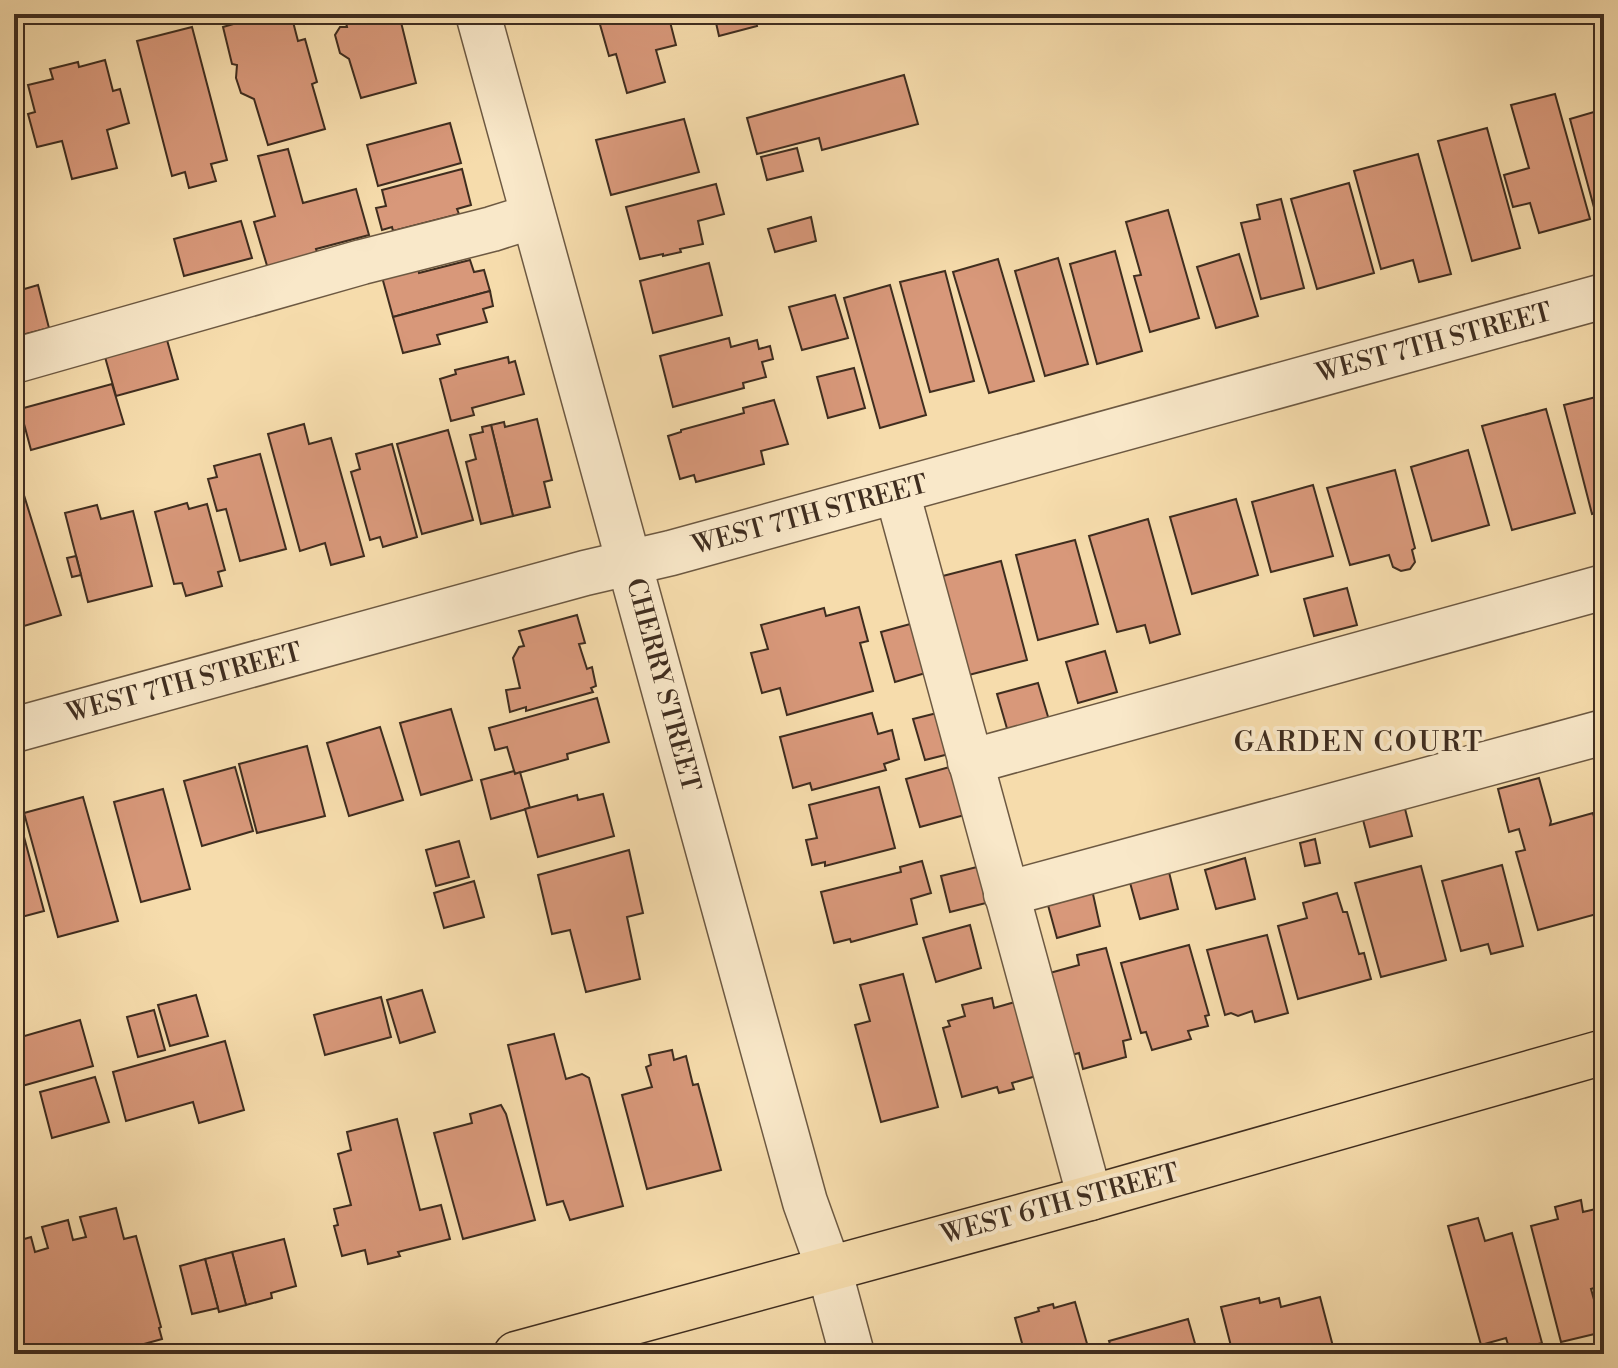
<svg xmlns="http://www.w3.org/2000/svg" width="1618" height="1368" viewBox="0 0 1618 1368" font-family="'Libre Bodoni',serif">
<rect width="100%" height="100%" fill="#f6dcac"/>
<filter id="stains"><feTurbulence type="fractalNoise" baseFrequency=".0025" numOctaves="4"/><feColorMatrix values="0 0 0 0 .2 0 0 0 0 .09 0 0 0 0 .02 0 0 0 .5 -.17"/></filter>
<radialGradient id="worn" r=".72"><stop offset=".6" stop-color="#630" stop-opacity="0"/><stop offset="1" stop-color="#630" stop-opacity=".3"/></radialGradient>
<g fill="#d8987a" stroke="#3f2d1f" stroke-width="2">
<polygon points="268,14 292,18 298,41 305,39 317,82 312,84 325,129 268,145 254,99 241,93 236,78 237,65 232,64 223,27"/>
<polygon points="344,14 399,14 416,83 361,98 349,59 340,53 335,35 340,27 347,27"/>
<polygon points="597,14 668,14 676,45 656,50 665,82 627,93 616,54 609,56"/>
<polygon points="714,14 754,14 757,26 719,36"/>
<polygon points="192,27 227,160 211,164 216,181 189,188 185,172 172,176 137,41"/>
<polygon points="105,60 113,91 120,89 129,123 107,130 117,168 72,179 62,141 37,147 28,114 35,112 28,85 53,79 50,69 78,62 79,67"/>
<polygon points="904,75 918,124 822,150 819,138 757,154 747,118"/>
<polygon points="1555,94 1590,219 1539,233 1530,203 1513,207 1504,175 1529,168 1511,105"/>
<polygon points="1604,109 1604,224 1599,226 1570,119"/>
<polygon points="684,119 699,172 611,195 596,140"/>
<polygon points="450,123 461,163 378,186 367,145"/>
<polygon points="1487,128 1520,248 1472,261 1438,141"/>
<polygon points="797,148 803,171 767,180 761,157"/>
<polygon points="288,149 303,203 356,189 369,235 316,249 318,255 268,269 254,222 275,216 258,156"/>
<polygon points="1418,154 1451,274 1419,282 1413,260 1381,269 1354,171"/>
<polygon points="462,169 471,205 457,209 459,214 393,231 392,227 382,230 376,208 386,206 382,190"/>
<polygon points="1349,183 1374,273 1317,289 1291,199"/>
<polygon points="716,184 724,214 698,221 703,244 680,249 681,252 663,256 663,254 640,259 626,207"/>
<polygon points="1281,199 1304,288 1261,299 1241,223 1260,219 1257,205"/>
<polygon points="1168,210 1199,318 1150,332 1134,276 1141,275 1126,222"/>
<polygon points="811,217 816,241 775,252 768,229"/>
<polygon points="241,221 252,258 184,276 174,239"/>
<polygon points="1115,251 1142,351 1097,364 1070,264"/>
<polygon points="1239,254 1258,316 1216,328 1197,267"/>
<polygon points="1058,258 1088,364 1045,376 1015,271"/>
<polygon points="998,259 1034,381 989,393 953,272"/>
<polygon points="470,260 474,272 484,270 490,291 393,317 382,277 418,268 419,273"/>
<polygon points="709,263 722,315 653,333 640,281"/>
<polygon points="945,271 974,381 930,392 900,282"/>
<polygon points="38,285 49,328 14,337 14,292"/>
<polygon points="890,285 926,415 880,428 844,298"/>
<polygon points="490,291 493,306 483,309 487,322 437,335 440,344 403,353 393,317"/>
<polygon points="835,295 848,338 802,350 789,307"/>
<polygon points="729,338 731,347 757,340 759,349 770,346 773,359 762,362 766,377 743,383 744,388 673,407 660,356"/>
<polygon points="167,340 178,379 116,396 105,357"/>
<polygon points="508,357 509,363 515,361 524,394 472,408 474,415 451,421 440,379 456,374 455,370"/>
<polygon points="854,368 865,408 828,418 817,377"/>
<polygon points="112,384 124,424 31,450 20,409"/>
<polygon points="1604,395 1604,511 1592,514 1564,405"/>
<polygon points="774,400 788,444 761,451 764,464 696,482 694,475 680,479 668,436 681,432 681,430 744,413 743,408"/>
<polygon points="1546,409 1575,513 1512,530 1482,426"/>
<polygon points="537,419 552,480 544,482 550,507 513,516 491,425 504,422 505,427"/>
<polygon points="304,424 309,444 331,438 364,556 331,565 325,543 300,551 268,434"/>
<polygon points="491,425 513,516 481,524 466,462 476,459 470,435 483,432 482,427"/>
<polygon points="448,430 473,520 422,534 397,444"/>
<polygon points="392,444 417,537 383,547 380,537 370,540 351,472 360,469 356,454"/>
<polygon points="1468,450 1489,525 1432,541 1411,467"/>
<polygon points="260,454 286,549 240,561 226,509 217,511 208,479 217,477 214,466"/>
<polygon points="1395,470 1415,548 1412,550 1415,562 1410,569 1401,571 1393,567 1389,555 1350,565 1327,488"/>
<polygon points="1313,485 1333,556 1271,572 1252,502"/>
<polygon points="23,492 61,615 14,629 14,494"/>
<polygon points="1236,499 1258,575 1192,594 1170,517"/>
<polygon points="187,503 189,509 207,504 225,570 218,572 222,586 186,596 182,583 174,584 155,512"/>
<polygon points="97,505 101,519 133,511 152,586 88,602 65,513"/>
<polygon points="1148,519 1180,634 1150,643 1145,625 1117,632 1089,536"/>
<polygon points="1075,540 1098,624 1038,640 1016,555"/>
<polygon points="76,556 81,575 72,577 67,558"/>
<polygon points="1001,561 1027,660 961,677 935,578"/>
<polygon points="1347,588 1357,625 1314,636 1304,599"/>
<polygon points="859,607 868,641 860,643 873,691 787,715 780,688 762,693 751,653 768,649 761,625 824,608 826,616"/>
<polygon points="577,615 585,643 579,644 587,669 592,667 596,686 591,688 593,692 526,711 526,707 510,712 506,690 520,688 513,658 519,647 524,646 519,631"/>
<polygon points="925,620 939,669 895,682 881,632"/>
<polygon points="1105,651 1117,692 1078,703 1066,662"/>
<polygon points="1038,683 1049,720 1008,732 997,694"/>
<polygon points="597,698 609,742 567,754 568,759 515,774 507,747 495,750 489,728"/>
<polygon points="451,709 472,780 421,795 400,723"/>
<polygon points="949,710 961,751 925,760 913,719"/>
<polygon points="872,713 878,734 892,730 899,759 884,764 886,770 812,790 810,783 793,788 780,737"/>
<polygon points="380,727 403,800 349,816 327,743"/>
<polygon points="307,746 325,816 257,833 239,764"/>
<polygon points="957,765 972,813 920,827 906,779"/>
<polygon points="235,767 253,831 202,846 184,781"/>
<polygon points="514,771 515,774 520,772 530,808 491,819 481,780"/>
<polygon points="1539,778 1551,821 1550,825 1593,813 1600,840 1604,839 1604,912 1538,930 1516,852 1525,850 1519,829 1509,832 1498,789"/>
<polygon points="879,787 895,848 825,866 825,862 812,865 806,840 817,838 809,805"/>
<polygon points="163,789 190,889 141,902 114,802"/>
<polygon points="603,794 614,836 538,857 525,809 577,795 578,800"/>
<polygon points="83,797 118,921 58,937 24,813"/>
<polygon points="1403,801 1412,836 1370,847 1361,812"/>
<polygon points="17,811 44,911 14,919 14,812"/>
<polygon points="1315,839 1320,863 1305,866 1300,843"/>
<polygon points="459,841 469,877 436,886 426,850"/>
<polygon points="629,850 643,913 627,917 640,979 586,992 570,930 552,934 538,875"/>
<polygon points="1245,858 1255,899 1216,909 1205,870"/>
<polygon points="922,861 931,893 911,899 917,924 851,942 850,939 834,943 821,892 901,872 900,867"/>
<polygon points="985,865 994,901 950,912 941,876"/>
<polygon points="1502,865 1523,946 1491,954 1488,944 1461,951 1442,881"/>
<polygon points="1421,866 1446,960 1381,977 1355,883"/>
<polygon points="1168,868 1178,909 1140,919 1129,879"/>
<polygon points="474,881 484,917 444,928 434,893"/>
<polygon points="1091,885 1100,926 1057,938 1046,898"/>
<polygon points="1337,893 1343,912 1347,912 1359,954 1364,953 1371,979 1298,999 1278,926 1307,918 1303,903"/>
<polygon points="970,925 981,968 936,982 923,938"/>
<polygon points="1267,935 1288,1013 1255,1022 1252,1011 1238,1016 1231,1013 1225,1015 1207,950"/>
<polygon points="1189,945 1209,1015 1205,1016 1208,1026 1188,1031 1191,1039 1152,1050 1146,1032 1141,1033 1121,963"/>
<polygon points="1106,948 1131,1039 1123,1041 1126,1057 1083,1069 1079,1053 1068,1056 1046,974 1079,965 1077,955"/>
<polygon points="903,974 938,1107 881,1122 855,1025 870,1021 860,985"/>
<polygon points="422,990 435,1032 400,1043 387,1000"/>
<polygon points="196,995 208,1036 170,1046 158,1005"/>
<polygon points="381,997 391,1037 325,1055 314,1015"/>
<polygon points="992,998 994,1008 1022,1000 1043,1074 1012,1083 1014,1089 999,1093 997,1087 962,1097 943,1028 950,1026 948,1021 965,1016 962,1005"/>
<polygon points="154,1010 165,1050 138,1057 127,1017"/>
<polygon points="80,1020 93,1066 22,1086 14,1060 14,1039"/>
<polygon points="554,1034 566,1079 582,1074 589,1078 623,1206 570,1220 563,1201 547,1205 508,1045"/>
<polygon points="225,1041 244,1110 199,1123 193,1102 126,1121 113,1072"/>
<polygon points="672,1050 674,1060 686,1056 693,1085 698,1084 721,1170 647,1189 622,1095 652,1087 646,1067 651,1065 649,1055"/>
<polygon points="95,1077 109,1122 52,1138 40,1092"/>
<polygon points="501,1105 506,1114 535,1220 463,1239 434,1133 472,1123 470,1114"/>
<polygon points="397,1119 420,1210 441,1205 450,1239 398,1252 400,1256 368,1264 365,1250 342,1256 334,1226 338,1225 334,1209 351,1205 338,1154 351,1150 347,1132"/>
<polygon points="1581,1200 1583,1212 1604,1207 1604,1285 1591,1289 1603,1332 1561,1342 1531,1226 1558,1219 1555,1207"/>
<polygon points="116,1208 124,1239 136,1236 161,1327 159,1328 162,1339 108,1354 24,1354 14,1319 14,1295 19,1294 14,1277 14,1242 31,1237 35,1252 48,1248 42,1227 68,1220 73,1240 86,1237 80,1217"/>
<polygon points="1478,1218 1485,1241 1512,1233 1542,1343 1510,1351 1506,1338 1481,1345 1448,1226"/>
<polygon points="284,1239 296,1286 271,1293 272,1298 246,1305 232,1252"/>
<polygon points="232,1252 246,1305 219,1312 205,1259"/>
<polygon points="205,1259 218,1308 192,1314 180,1266"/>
<polygon points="1320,1297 1335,1354 1233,1354 1221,1307 1259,1298 1260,1303 1279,1298 1281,1307"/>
<polygon points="1075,1302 1090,1354 1025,1354 1015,1318 1036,1312 1039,1311 1038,1308 1053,1304 1054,1308"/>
<polygon points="1188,1319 1198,1354 1113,1354 1109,1341"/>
</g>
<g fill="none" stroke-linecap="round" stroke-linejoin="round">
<g stroke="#6d5942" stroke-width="47">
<g id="minor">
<polyline points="478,14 805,1202 829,1269 852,1354"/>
<polyline points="14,361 362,262 492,229 533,216"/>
<polyline points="897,492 1090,1198"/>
<polyline points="14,730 585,573 671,553 1604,296"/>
<polyline points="970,762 1604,587"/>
<polyline points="1006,894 1604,732"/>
</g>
</g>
<g stroke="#3f2d1f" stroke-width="47">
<polyline id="major" points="516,1354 1090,1198 1604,1052"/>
</g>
<use href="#minor" stroke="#f9e8c9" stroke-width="44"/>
<use href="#major" stroke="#f6dcac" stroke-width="44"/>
</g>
<g text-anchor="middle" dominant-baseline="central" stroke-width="8" stroke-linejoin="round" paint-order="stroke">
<g font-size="26" fill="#3f2d1f" stroke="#f9e8c9">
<text transform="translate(1434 343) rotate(-15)">WEST 7TH STREET</text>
<text transform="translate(810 515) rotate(-15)">WEST 7TH STREET</text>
<text transform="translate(184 683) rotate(-15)">WEST 7TH STREET</text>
<text transform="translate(663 685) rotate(75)">CHERRY STREET</text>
<text transform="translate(1060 1204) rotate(-15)">WEST 6TH STREET</text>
</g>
<g font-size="28" letter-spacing="2" fill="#3f2d1f" stroke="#f9e8c9">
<text x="1359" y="742">GARDEN COURT</text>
</g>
</g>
<rect width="1618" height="1368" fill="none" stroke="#f6dcac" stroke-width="48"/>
<rect x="16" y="16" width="1586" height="1336" fill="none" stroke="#3f2d1f" stroke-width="4"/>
<rect x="24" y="24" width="1570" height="1320" fill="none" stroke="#3f2d1f" stroke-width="2"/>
<rect width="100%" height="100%" filter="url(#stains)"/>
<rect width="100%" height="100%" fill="url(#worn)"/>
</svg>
